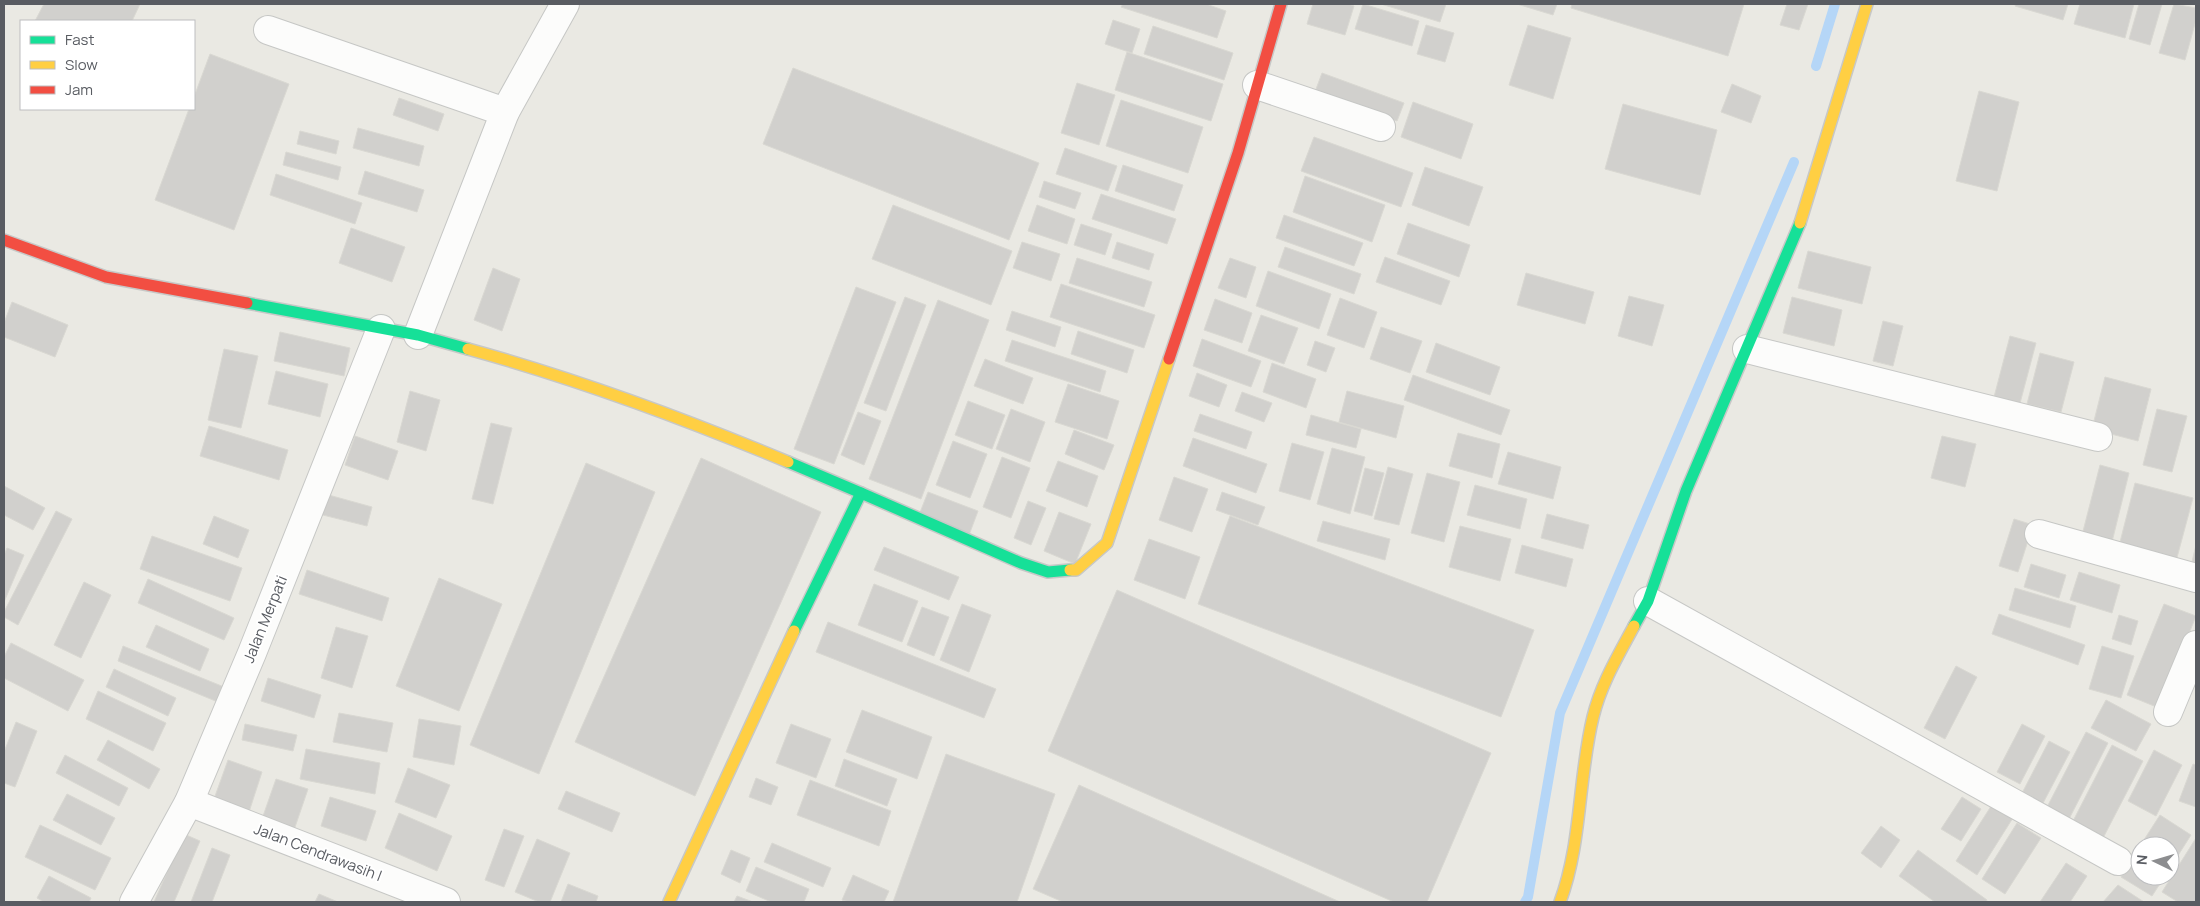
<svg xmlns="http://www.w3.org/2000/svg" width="2200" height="906" viewBox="0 0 2200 906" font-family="Manrope,sans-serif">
<rect width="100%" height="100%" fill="#eae9e3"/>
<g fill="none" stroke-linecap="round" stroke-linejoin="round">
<g stroke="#b5d6f7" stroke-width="10">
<polyline points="1816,66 1835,4"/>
<polyline points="1525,902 1528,897 1560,713 1794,162"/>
</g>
</g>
<g fill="#d1d0cd" stroke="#d9d8d2">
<polygon points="44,4 140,4 132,21 35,21"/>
<polygon points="1123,4 1206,4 1226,11 1217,38 1121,7"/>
<polygon points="1313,4 1348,4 1354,6 1345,35 1307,24"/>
<polygon points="1363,4 1419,21 1412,46 1355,29"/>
<polygon points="1381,4 1446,4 1440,22"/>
<polygon points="1517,4 1557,4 1553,15"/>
<polygon points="1572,4 1744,4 1728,56 1571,8"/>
<polygon points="1787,4 1808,4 1799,30 1780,25"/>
<polygon points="2016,4 2068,4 2063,20 2015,6"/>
<polygon points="2080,4 2134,4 2125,38 2074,24"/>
<polygon points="2139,4 2162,4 2150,45 2129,39"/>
<polygon points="2174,4 2196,8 2196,20 2185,60 2159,53"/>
<polygon points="1113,20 1140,29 1132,53 1105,44"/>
<polygon points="1426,25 1454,33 1445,62 1417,54"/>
<polygon points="1528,25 1571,38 1553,99 1509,85"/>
<polygon points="1153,26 1233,53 1224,80 1144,54"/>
<polygon points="1127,52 1223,84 1211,121 1115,90"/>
<polygon points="210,54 289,84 234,230 155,200 189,109 194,109 194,97"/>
<polygon points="793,68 1039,163 1009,240 763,144"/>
<polygon points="1322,73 1404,103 1397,121 1315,92"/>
<polygon points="1077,83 1115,95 1099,145 1061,133"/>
<polygon points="1732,84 1761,96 1751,123 1721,112"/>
<polygon points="1979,91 2019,102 1997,191 1956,181"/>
<polygon points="399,98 444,114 438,131 393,115"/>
<polygon points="1121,100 1203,127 1188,173 1106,146"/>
<polygon points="1413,102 1473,124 1461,159 1401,137"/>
<polygon points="1623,104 1717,130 1700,195 1605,169"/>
<polygon points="358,128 424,146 419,166 353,148"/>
<polygon points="300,131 339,141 336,154 297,144"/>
<polygon points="1314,137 1413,173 1401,207 1301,171"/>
<polygon points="1065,148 1117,166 1108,191 1056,174"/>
<polygon points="286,152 341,167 338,180 283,165"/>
<polygon points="1123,165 1183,185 1174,211 1115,191"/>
<polygon points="1425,167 1483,187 1469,226 1412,205"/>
<polygon points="365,171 424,190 417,212 358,194"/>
<polygon points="276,174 362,203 355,224 270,195"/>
<polygon points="1305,176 1385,205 1372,242 1293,212"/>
<polygon points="1044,181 1081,193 1075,209 1039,197"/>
<polygon points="1101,194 1176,219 1167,244 1092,219"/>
<polygon points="893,205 1012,251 991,305 872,259"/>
<polygon points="1037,205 1075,219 1067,244 1028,231"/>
<polygon points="1284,215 1363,243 1354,266 1276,238"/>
<polygon points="1408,223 1470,245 1459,277 1397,254"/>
<polygon points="1081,224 1112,234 1105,255 1074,245"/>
<polygon points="351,228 405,247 392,282 339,263"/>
<polygon points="1022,242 1060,254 1051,281 1013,268"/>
<polygon points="1117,242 1154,254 1149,270 1112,258"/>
<polygon points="1285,247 1361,274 1354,294 1278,267"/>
<polygon points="1808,251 1871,267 1862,304 1798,288"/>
<polygon points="1385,257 1450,281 1441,305 1376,282"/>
<polygon points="1077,258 1152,282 1144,307 1069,283"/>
<polygon points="1230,258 1256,267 1246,298 1218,288"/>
<polygon points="493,268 520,279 502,331 474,320"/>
<polygon points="1268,271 1331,294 1319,329 1256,306"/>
<polygon points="1526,273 1594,292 1585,324 1517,305"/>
<polygon points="1061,284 1155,315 1144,348 1050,317"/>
<polygon points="856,287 896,302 834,464 794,449"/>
<polygon points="1629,296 1664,305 1652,346 1618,336"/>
<polygon points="905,297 926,305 886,411 864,403"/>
<polygon points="1792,297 1842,310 1834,346 1783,333"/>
<polygon points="1340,298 1377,312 1364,348 1327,335"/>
<polygon points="1215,299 1252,313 1242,343 1204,330"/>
<polygon points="938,300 989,320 921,499 869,479"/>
<polygon points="12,302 68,325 55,357 4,337 4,323"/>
<polygon points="1012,311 1061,327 1055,347 1006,330"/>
<polygon points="1261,315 1298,328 1284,364 1248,351"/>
<polygon points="1883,321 1903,326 1893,366 1873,361"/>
<polygon points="1381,327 1422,341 1410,373 1370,359"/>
<polygon points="1078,331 1134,350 1127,373 1071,354"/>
<polygon points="280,332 350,348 344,376 274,361"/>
<polygon points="2010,336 2036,343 2019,407 1993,401"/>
<polygon points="1202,339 1261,361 1251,387 1193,366"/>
<polygon points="1012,340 1106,371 1100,392 1005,361"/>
<polygon points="1315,341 1335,348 1326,372 1307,365"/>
<polygon points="1436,343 1500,367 1490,395 1426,372"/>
<polygon points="224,349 258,356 241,428 208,420"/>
<polygon points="2040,353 2074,362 2061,412 2027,404"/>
<polygon points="985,359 1033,378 1023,404 974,386"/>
<polygon points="1272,363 1316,379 1306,408 1263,392"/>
<polygon points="276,371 328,384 320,417 268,404"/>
<polygon points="1197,373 1227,385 1219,407 1189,396"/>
<polygon points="1413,375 1510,410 1501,435 1404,400"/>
<polygon points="2105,377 2151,389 2138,441 2092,429"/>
<polygon points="1068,384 1119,401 1107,439 1055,422"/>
<polygon points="410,391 440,400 426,451 397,442"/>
<polygon points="1347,391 1404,406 1396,438 1339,422"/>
<polygon points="1242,392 1272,403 1264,422 1235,411"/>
<polygon points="968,401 1005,415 992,449 955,435"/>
<polygon points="1011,409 1045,422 1030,462 996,449"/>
<polygon points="2157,409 2187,416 2172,472 2143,465"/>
<polygon points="858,412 881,421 864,465 841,455"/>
<polygon points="1200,414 1252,432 1246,449 1194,431"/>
<polygon points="1311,415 1361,429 1356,448 1306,435"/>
<polygon points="491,423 512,428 493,504 472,499"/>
<polygon points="209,426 288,450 279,480 200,456"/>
<polygon points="1074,430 1114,445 1104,470 1065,454"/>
<polygon points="1458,433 1500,444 1492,478 1449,466"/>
<polygon points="355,436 398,451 388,480 345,465"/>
<polygon points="1942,436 1976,444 1965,487 1931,478"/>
<polygon points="1193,438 1267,464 1256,493 1183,466"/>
<polygon points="953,441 987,454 970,498 936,485"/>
<polygon points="1292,443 1324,452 1310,500 1279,491"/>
<polygon points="1332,448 1365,457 1350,514 1317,504"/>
<polygon points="1508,452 1561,467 1553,499 1498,484"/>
<polygon points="1002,457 1030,468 1011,518 983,507"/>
<polygon points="701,458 821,512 695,796 575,742"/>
<polygon points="1058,461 1098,476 1087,507 1046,491"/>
<polygon points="586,463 655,492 539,774 470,745"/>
<polygon points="2100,465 2129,473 2110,550 2080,543"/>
<polygon points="1388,467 1413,474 1399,525 1374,519"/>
<polygon points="1365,468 1384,473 1372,516 1354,511"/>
<polygon points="1427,473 1460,482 1444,542 1411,533"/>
<polygon points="1174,477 1208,489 1192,532 1159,520"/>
<polygon points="2135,483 2193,498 2175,565 2118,550"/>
<polygon points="1475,485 1527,499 1520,529 1467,515"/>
<polygon points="4,486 45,508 33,530 4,515"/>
<polygon points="928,492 978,511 969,535 919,515"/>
<polygon points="1222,492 1265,507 1258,525 1216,510"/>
<polygon points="325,494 372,507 367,526 319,514"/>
<polygon points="1028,501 1046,508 1031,545 1014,538"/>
<polygon points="56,511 72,519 18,625 4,617 4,612"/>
<polygon points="1059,512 1091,524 1075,564 1044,551"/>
<polygon points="1547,514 1589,525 1583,549 1541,538"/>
<polygon points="214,516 249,530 238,558 203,544"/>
<polygon points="1230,516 1534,630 1501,717 1198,604"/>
<polygon points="2014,519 2033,525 2018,572 1999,566"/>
<polygon points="1323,521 1390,539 1385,560 1317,541"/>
<polygon points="1460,526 1511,539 1500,581 1449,567"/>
<polygon points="152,536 242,568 230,601 140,569"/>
<polygon points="1149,539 1200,557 1185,599 1134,580"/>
<polygon points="1522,545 1573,559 1566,587 1515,573"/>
<polygon points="2196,545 2196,572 2190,570"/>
<polygon points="884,547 959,577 949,600 874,570"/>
<polygon points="7,548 24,555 4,602 4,555"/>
<polygon points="2031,564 2066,575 2059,598 2024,587"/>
<polygon points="307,570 389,598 382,621 299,594"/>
<polygon points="2079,572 2120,585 2112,613 2070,600"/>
<polygon points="439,578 502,604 459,711 396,686"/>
<polygon points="148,579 234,618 224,640 138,603"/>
<polygon points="84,582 111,595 81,658 54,645"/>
<polygon points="874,584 918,601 902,642 858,625"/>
<polygon points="2015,588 2076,606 2070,628 2009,610"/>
<polygon points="1117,590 1491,753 1427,902 1394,902 1048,751"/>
<polygon points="962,604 991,615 969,672 940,660"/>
<polygon points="2164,604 2196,616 2159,708 2127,695"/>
<polygon points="922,607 949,617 934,656 907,645"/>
<polygon points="1999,614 2085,645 2078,665 1992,634"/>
<polygon points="2119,615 2138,621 2131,645 2112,639"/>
<polygon points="828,622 996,689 984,718 816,652"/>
<polygon points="156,625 209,649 200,671 146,647"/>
<polygon points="336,627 368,636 352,688 321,678"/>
<polygon points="11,643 84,680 68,711 4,678 4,657"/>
<polygon points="123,646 224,687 218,702 118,661"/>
<polygon points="2102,646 2134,656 2121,698 2089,689"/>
<polygon points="1956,666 1977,677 1945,739 1924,728"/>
<polygon points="114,669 176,698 168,716 106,687"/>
<polygon points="268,678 321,695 314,718 261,701"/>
<polygon points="98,691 166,723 153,751 86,719"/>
<polygon points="2106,700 2151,724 2136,751 2091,728"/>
<polygon points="862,710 932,737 917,779 846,752"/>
<polygon points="339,713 393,723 387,752 333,742"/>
<polygon points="419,719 461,726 454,765 413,757"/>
<polygon points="16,722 37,731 15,787 4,783 4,752"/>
<polygon points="245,724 297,735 293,751 242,740"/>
<polygon points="791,724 831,739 816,778 776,763"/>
<polygon points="2022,724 2045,736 2020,784 1997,772"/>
<polygon points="2086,732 2108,743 2068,821 2046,809"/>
<polygon points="108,740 160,769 149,789 97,760"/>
<polygon points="2049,741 2070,752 2041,807 2020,797"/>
<polygon points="2112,745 2143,761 2101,842 2071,825"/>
<polygon points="306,749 380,763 375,794 300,779"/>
<polygon points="2154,750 2182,765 2156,816 2128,801"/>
<polygon points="946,754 1055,794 1017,902 893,902"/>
<polygon points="65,755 128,788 119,806 56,773"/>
<polygon points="844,759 897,779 887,806 835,786"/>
<polygon points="228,760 262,772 249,812 214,799"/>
<polygon points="2193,764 2196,765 2196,807 2179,801"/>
<polygon points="408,768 450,785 436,818 395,802"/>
<polygon points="756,778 778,787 771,805 749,797"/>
<polygon points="276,779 308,789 294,830 262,819"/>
<polygon points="810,780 891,811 879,846 797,815"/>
<polygon points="1079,785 1340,902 1063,902 1033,889"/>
<polygon points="566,791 620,813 612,832 558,809"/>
<polygon points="67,794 115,818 101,845 53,820"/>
<polygon points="330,797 376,811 366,841 321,826"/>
<polygon points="1962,797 1981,809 1961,841 1941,829"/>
<polygon points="1995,800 2016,813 1977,875 1956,861"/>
<polygon points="399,813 452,836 437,871 385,848"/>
<polygon points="2160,815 2191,835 2170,868 2170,846 2140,846"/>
<polygon points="2017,823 2041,838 2005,894 1982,879"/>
<polygon points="40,825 111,858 95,890 25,857"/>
<polygon points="1881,826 1900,840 1881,868 1861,853"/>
<polygon points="504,829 524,836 504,887 485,880"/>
<polygon points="184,834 200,841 174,902 154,902"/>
<polygon points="2196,838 2196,902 2178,902 2162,892"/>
<polygon points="537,839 570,853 550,902 539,902 515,892"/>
<polygon points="772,843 831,868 823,887 764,862"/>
<polygon points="2140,847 2140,876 2165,876 2152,896 2121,877"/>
<polygon points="212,848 230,855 212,902 191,902"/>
<polygon points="731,850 750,858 740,883 721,874"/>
<polygon points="1918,850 1987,900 1986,902 1935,902 1899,876"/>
<polygon points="2066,863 2087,876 2070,902 2040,902"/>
<polygon points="756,867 809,889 804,902 771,902 746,891"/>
<polygon points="853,875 889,891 884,902 849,902 842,900"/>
<polygon points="49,876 91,898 89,902 44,902 37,898"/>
<polygon points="568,884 598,896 596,902 561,902"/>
<polygon points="2118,885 2144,902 2103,902"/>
<polygon points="319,894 338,902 315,902"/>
<polygon points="737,896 753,902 734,902"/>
</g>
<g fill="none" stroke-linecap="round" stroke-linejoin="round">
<g stroke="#c6c7c5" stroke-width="30">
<g id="street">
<polyline points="268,30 505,112"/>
<polyline points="1257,85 1381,127"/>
<polyline points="418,335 505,112 565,4"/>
<polyline points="1747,349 2098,437"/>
<polyline points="2039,534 2196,578"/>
<polyline points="1648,601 2118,861"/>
<polyline points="2168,712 2196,645"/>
<polyline points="189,802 446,902"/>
<polyline points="134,902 189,802 252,653 381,329"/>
</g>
</g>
<g stroke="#c7c8c7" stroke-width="14">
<g id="fast">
<polyline points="247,303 418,335 468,349"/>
<polyline points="788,462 861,493"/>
<polyline points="1634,626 1648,601 1686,491 1800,223"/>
<polyline points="794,631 861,493 1021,563 1048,572 1070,570"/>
</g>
</g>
<g stroke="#c7c8c7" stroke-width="14">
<g id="slow">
<polyline points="1800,223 1867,4"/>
<path d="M468 349C577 379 683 418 788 462"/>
<polyline points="1070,570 1076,570 1107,543 1169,359"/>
<polyline points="669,902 794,631"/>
<path d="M1560 902C1582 843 1578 778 1593 717 1601 684 1618 656 1634 626"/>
</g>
</g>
<g stroke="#c7c8c7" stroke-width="14">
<g id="jam">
<polyline points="4,240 106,277 247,303"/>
<polyline points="1169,359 1238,153 1281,4"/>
</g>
</g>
<use href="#street" stroke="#fcfcfb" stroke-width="28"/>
<use href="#fast" stroke="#16e098" stroke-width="11"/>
<use href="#slow" stroke="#ffcf43" stroke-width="11"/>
<use href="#jam" stroke="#f24e42" stroke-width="11"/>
</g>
<g text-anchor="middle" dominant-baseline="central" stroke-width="4" stroke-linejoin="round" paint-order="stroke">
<g font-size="15" fill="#595c62" stroke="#fff">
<text transform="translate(265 619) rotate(-68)">Jalan Merpati</text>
<text transform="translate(318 852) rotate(21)">Jalan Cendrawasih I</text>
</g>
</g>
<rect width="2200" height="906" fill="none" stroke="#595c62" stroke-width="10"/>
<rect x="20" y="20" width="175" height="90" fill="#ffffff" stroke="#bdbec0"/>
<rect x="30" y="36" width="25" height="8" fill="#16e098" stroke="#bdbec0"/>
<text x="65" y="45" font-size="15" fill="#595c62">Fast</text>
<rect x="30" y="61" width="25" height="8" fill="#ffcf43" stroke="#bdbec0"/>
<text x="65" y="70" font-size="15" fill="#595c62">Slow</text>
<rect x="30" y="86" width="25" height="8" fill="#f24e42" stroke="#bdbec0"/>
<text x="65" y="95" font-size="15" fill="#595c62">Jam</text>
<g transform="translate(2155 861) rotate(275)"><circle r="24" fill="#ffffff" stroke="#bdbec0"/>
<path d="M0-4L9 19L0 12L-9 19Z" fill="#8c8d8f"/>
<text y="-8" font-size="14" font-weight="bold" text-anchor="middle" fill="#595c62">N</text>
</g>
</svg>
